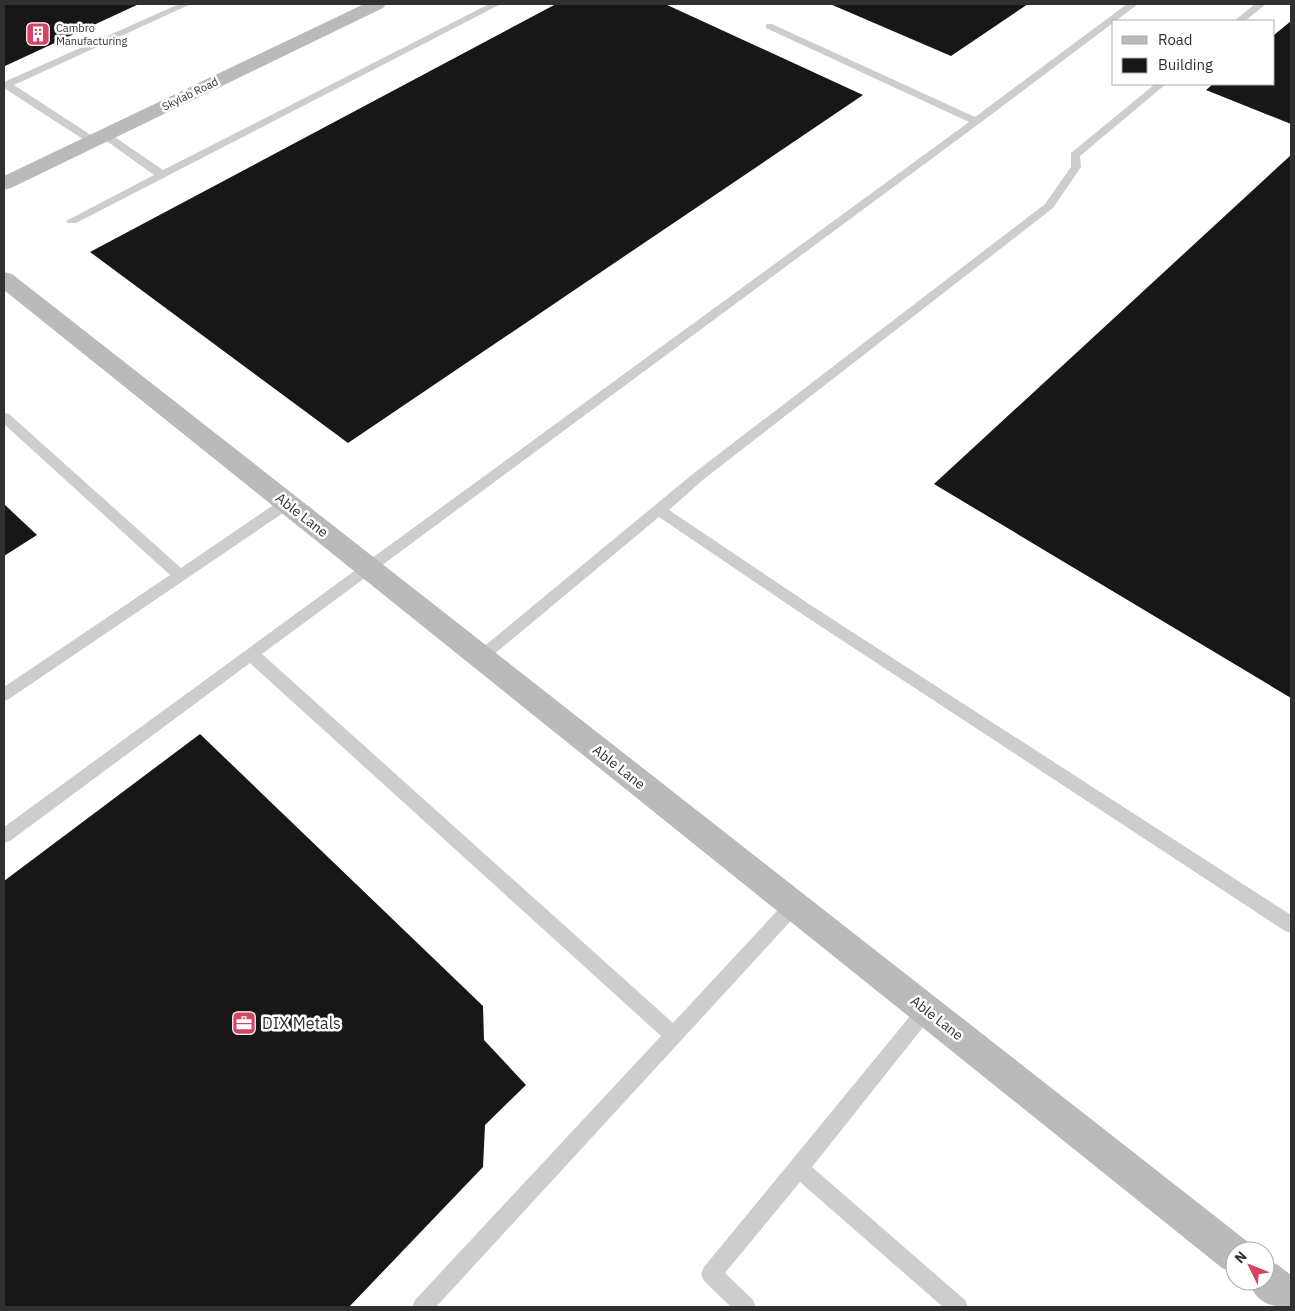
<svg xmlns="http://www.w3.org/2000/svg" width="1295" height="1311" viewBox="0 0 1295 1311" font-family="'IBM Plex Sans',sans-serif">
<rect width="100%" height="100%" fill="#fff"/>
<g fill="#171717">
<polygon points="4,4 139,4 5,66"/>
<polygon points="556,4 665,4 863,95 348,443 90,252"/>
<polygon points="830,4 1028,4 951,56"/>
<polygon points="1291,21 1291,124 1206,90 1213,84 1274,84 1274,35"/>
<polygon points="1291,155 1291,698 934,484"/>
<polygon points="4,504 37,535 4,556"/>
<polygon points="200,734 483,1006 484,1040 526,1085 485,1125 483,1167 349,1307 4,1307 4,881"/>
</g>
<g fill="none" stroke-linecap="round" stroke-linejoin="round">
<g fill="#cdcdcd" fill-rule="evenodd">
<polygon points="179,4 191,4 14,85 97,139 98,141 97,143 89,143 4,88 4,82"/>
<polygon points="489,4 501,4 76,223 68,223 66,221 154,175 101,137 100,135 101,133 109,133 163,170"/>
<polygon points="1127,4 1138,4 980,123 262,654 673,1023 788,899 794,897 800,899 803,905 800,911 436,1307 412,1307 415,1300 661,1036 250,663 10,841 4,843 4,827 969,122 766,28 766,24 772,24 975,117"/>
<polygon points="1255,4 1266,4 1245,21 1234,21"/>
<polygon points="1155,84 1166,84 1080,156 1081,167 1053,208 704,479 669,510 812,606 1291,915 1291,933 1285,931 802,614 659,517 486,661 481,663 476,661 473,657 476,653 694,473 1045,204 1071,167 1071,153"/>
<polygon points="4,413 9,414 181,568 282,499 292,499 294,503 292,507 9,699 4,701 4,687 170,575 4,424"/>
<polygon points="926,1001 932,1004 935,1010 932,1016 812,1167 965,1300 968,1307 943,1307 800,1182 725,1273 753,1300 756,1307 731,1307 704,1281 701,1274 704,1267 920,1004"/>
</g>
<g fill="#bababa" fill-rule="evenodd">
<polygon points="364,4 386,4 383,8 11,188 4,190 4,176"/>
<polygon points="4,272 12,274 1248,1242 1252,1251 1235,1251 1235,1273 1222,1268 4,290"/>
<path d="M1265 1259 1278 1265 1291 1275V1307C1269 1307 1257 1303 1248 1281H1265Z"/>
</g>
</g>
<defs>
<g id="building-square" transform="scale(1.25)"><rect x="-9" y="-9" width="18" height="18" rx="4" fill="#d54561" stroke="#fff"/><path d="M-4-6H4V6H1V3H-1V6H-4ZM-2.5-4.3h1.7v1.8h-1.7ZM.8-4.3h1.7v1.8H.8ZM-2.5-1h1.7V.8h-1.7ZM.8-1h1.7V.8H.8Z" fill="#fff"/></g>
<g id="office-square" transform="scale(1.25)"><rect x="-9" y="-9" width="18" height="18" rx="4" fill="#d54561" stroke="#fff"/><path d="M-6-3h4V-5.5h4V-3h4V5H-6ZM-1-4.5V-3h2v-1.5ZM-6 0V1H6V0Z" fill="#fff"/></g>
</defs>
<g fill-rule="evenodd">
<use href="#building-square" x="38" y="34"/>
<use href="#office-square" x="244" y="1023"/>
</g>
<g text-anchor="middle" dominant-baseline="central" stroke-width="5" stroke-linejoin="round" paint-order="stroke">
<g font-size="11" fill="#303030" stroke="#fff" text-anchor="start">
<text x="56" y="28">Cambro<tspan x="56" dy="13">Manufacturing</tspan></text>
</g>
<g font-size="11" fill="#303030" stroke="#fff">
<text transform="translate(190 94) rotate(-26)">Skylab Road</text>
</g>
<g font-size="14" fill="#303030" stroke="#fff">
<text transform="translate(302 515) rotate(38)">Able Lane</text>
<text transform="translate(619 767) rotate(38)">Able Lane</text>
<text transform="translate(937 1018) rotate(38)">Able Lane</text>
</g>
<g font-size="16" fill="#303030" stroke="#fff" text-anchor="start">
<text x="262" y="1023">DIX Metals</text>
</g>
</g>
<rect width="1295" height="1311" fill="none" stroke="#303030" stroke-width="10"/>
<rect x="1112" y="20" width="162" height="65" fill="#ffffff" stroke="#acacac"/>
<rect x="1122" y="36" width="25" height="8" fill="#bababa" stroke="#acacac"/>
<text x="1158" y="45" font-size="15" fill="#303030">Road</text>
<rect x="1122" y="58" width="25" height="15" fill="#171717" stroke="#acacac"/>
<text x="1158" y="70" font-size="15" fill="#303030">Building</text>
<g transform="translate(1250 1266) rotate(313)"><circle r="24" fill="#ffffff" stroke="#acacac"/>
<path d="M0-4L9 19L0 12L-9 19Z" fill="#d54561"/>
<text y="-8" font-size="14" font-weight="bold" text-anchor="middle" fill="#303030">N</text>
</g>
</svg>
